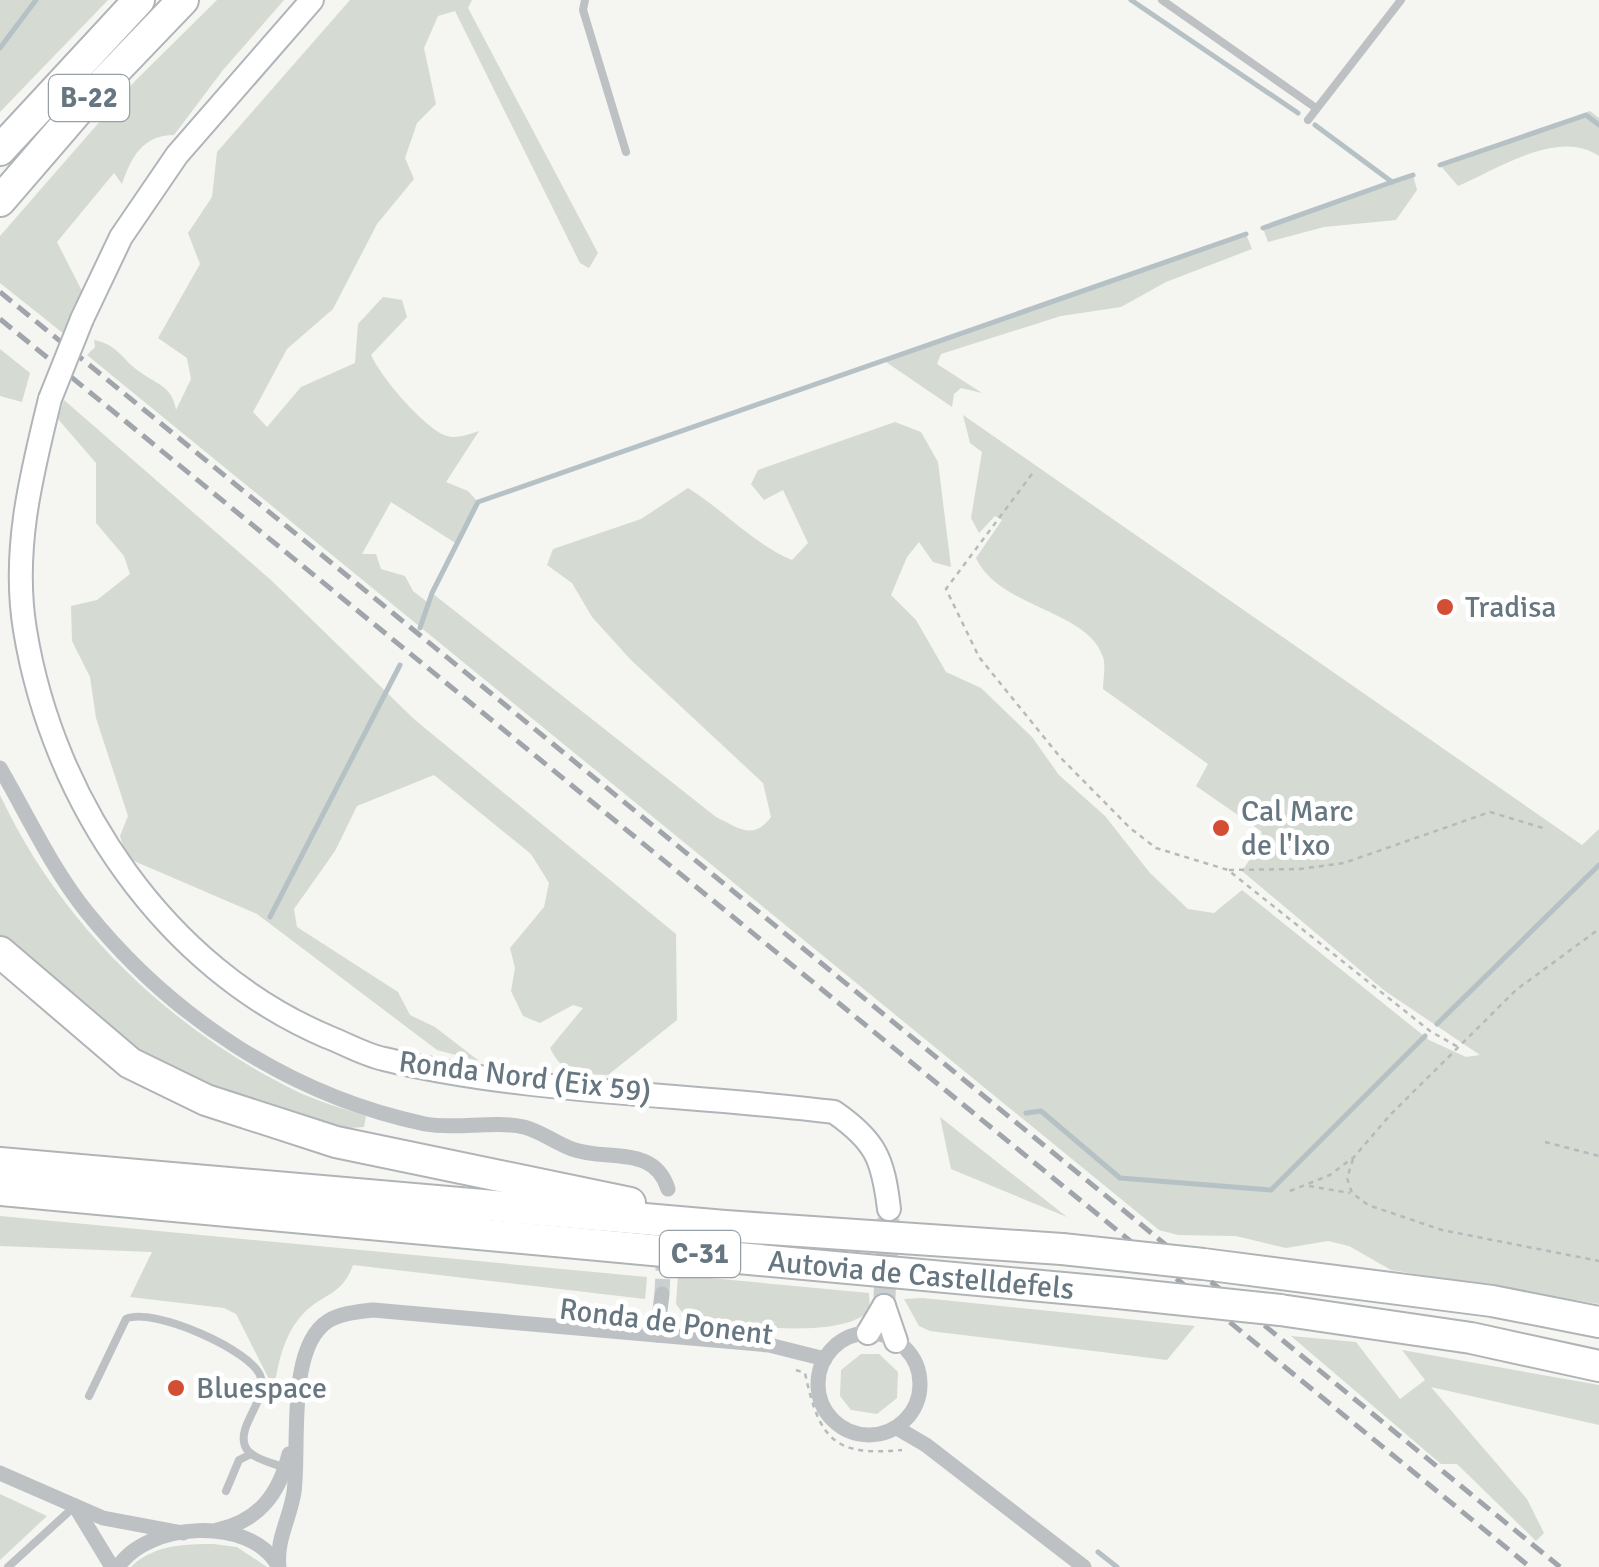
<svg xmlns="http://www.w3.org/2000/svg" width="1599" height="1567" viewBox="0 0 1599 1567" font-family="Signika,sans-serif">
<rect width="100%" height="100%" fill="#f5f5f2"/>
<g fill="#d5dad2">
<polygon points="0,0 108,0 0,112"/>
<path d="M217 0H284L223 70 174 135C143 135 131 157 122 184L114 173 57 242 84 295 69 338 0 283V236L136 80Z"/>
<path d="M350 0H472L468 8 598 253 589 268 580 263 455 11 438 16 424 48 436 104 417 123 405 158 414 179 377 224 333 309 287 349 253 412 267 427 301 387 355 363 358 324 383 297 402 300 407 317 371 355C381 377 418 420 440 433 452 441 467 435 479 431L446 482 468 491 478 502 457 544 391 502 362 554H376L381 569 405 576 413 591 427 602 432 593 716 817C739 828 753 841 771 817L763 783 631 660 592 617 572 583 547 565 553 549 641 519 688 488C725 511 752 543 792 560L808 543 783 490 764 500 751 484 758 470 895 422 921 432 938 462 951 567 933 562 919 542 907 557 891 595 916 620 946 672 981 688 1032 737 1059 775 1105 816 1150 873 1188 909 1214 913 1242 890 1429 1040 1466 1057 1480 1055 1385 991 1242 871 1263 840 1261 831 1196 786 1208 764 1103 689C1103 680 1106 666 1103 657 1088 610 999 608 976 558L1002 520 995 516 979 533 971 518 982 452 970 443 963 415 1582 845 1599 829V1304L1391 1270 1349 1246 1328 1241 1286 1248 1236 1236 1178 1235 1159 1230 87 355 95 347 94 340C119 345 121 359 140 372 160 386 172 387 176 410L191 379 187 358 158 338 200 264 188 233 212 197 217 152Z"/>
<path d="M1590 111 1599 118V156C1559 128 1498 169 1458 186L1440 165Z"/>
<polygon points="1413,175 1417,190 1396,220 1324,227 1268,242 1263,228"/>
<polygon points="1246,234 1252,249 1166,282 1121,307 1061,316 941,354 937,364 982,393 961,388 954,394 952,407 886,362"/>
<polygon points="0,349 30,373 22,402 0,396"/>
<path d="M64 400 272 581 415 720 676 934 677 1020 608 1075C578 1074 564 1076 550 1048L583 1008 573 1005 540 1023 523 1016 511 991 515 968 510 948 544 907 549 883 531 854 434 775 357 806 335 851 294 909 297 927 398 992 410 1015 435 1027 479 1061 437 1050 257 914 127 858 120 836 128 816 96 718 90 677 72 641 71 606 97 600 130 574 124 556 96 523V463L58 419Z"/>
<path d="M0 795C59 922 168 1028 294 1090 316 1101 342 1108 366 1116L364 1127 321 1130 148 1061 0 938Z"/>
<polygon points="940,1117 1067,1217 951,1169"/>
<path d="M0 1216 647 1277 645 1299 353 1265C341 1297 324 1292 303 1314 284 1334 278 1363 274 1389L236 1314 224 1308 130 1297 152 1252 0 1246Z"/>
<path d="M678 1275 869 1293 870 1309C846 1342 724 1324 687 1319L676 1304Z"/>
<polygon points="923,1298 1195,1326 1167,1360 930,1331 919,1326 904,1299"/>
<polygon points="1291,1336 1356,1342 1400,1399 1425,1380 1402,1350 1599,1385 1599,1425 1431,1387 1527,1499 1544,1533 1536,1541 1457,1464 1441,1464"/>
<polygon points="861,1354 879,1354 898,1372 897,1398 877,1414 851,1410 840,1396 841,1370"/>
<polygon points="0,1494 47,1516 0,1560"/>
<path d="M213 1544 237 1547 267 1567H131C152 1545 185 1544 213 1544Z"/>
</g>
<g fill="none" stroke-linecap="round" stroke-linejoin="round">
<g stroke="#b5c1c4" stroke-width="5">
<polyline points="1131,0 1298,113"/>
<polyline points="0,48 36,0"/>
<polyline points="1315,125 1392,182 1413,175"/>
<polyline points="1440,165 1586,115 1599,125"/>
<polyline points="1263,228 1392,182"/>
<polyline points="420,628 432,593 478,502 1246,234"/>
<polyline points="270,917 400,665"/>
<polyline points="1437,1024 1599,865"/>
<polyline points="1026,1113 1041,1111 1120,1178 1271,1190 1425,1036"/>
<polyline points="1098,1552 1117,1567"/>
</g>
<polyline stroke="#cacfd0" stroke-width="15" stroke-dasharray="15 8" stroke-linecap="butt" points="662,1294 664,1248"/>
<polyline stroke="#cacfd0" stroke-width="22" stroke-dasharray="22 11" stroke-linecap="butt" points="884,1306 889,1209"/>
<g stroke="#afb5b9" stroke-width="26">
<g id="secondary">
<polyline points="82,319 121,237 177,155 312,0"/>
<path d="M50 399C31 476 12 551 25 630 53 802 165 968 328 1037 346 1044 365 1055 384 1059 523 1093 690 1094 834 1112 876 1141 883 1159 889 1209"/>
<polyline points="884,1306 896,1341"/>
<polyline points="868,1333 884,1306"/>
</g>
</g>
<g stroke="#b0b4b7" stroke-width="34">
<g id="motorway">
<polyline points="0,150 139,0"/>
<polyline points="0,201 87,100 183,0"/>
<polyline points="0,952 130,1063 206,1100 336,1142 630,1203"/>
<polyline points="0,1163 725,1226 1062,1249"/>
<path id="s1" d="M0 1190 1118 1293"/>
<polyline points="1203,1264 1492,1301 1599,1322"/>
<polyline points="1280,1310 1471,1338 1599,1366"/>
</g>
</g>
<g stroke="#b7babc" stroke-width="2.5" stroke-dasharray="5 5" stroke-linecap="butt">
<polyline points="1032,474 946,589 979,657 1060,757 1130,828 1156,848 1228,870 1430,1031 1458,1047"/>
<polyline points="1229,870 1300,869 1344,863 1490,812 1543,828"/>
<polyline points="1545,1142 1599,1156"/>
<polyline points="1353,1159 1347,1178 1352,1193 1368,1205 1442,1230 1599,1261"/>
<polyline points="1309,1186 1350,1193"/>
<polyline points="1290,1191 1330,1175 1354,1157 1391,1114 1516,990 1599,929"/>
<path d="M796 1370 805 1373C819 1438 833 1457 902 1450"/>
</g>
<g stroke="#bdc1c4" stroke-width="8">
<polyline points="585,0 583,10 626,152"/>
<polyline points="1162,0 1316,108"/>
<polyline points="1308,120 1401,0"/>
<path d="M89 1396 126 1319C151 1306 255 1351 261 1378 267 1401 237 1425 245 1446 250 1459 274 1463 285 1468"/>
<polyline points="226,1491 239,1460 251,1454"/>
<polyline points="8,1567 75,1506"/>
</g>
<g stroke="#bdc1c4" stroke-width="15">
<path d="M0 768C28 816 51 867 86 911 171 1017 291 1096 425 1124 457 1130 492 1120 524 1127 540 1131 556 1143 572 1149 607 1162 654 1144 668 1189"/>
<circle cx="869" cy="1384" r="51"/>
<polyline points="657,1335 662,1294"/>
<polyline points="897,1428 926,1445 1084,1567"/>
<polyline points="0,1473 103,1518 183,1533"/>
<polyline points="75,1506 112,1567"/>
<path d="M217 1530C259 1521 279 1494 289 1454"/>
<path d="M118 1567C147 1522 249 1516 277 1564"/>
<path d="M279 1567C276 1539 290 1519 294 1492 300 1448 286 1348 328 1321 341 1313 358 1312 373 1310L769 1345 825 1359"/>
</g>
<use href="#secondary" stroke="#fff" stroke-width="22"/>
<use href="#motorway" stroke="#fff" stroke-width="30"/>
<g stroke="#9fa5aa" stroke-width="5" stroke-dasharray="15 8" stroke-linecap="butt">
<polyline points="0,292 1560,1567"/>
<polyline points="0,319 1530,1567"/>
</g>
<g stroke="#afb5b9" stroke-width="26" stroke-linecap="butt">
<polyline id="secondary-bridge" points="50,399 82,319"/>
</g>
<g stroke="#b0b4b7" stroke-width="34" stroke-linecap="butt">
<g id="motorway-bridge">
<polyline points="1062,1249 1203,1264"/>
<polyline points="1118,1293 1280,1310"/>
</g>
</g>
<use href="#secondary-bridge" stroke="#fff" stroke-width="22"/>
<use href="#motorway-bridge" stroke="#fff" stroke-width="30"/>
</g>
<g fill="#d44e34" stroke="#fff" stroke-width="4">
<circle cx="1445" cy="607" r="10"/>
<circle cx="1221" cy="828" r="10"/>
<circle cx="176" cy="1388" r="10"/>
</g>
<g text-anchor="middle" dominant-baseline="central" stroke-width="10" stroke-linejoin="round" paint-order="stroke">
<g fill="#fff" stroke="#95a0a7" stroke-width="2.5">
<rect x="49" y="75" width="80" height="46" rx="8"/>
<rect x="660" y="1231" width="80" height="46" rx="8"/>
</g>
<g font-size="28" font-weight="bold" fill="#677781">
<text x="89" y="98">B-22</text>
<text x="700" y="1254">C-31</text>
</g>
<g font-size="30" fill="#677781" stroke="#fff" text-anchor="start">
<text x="1465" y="607">Tradisa</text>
<text x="1241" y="811">Cal Marc<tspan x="1241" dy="34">de l'Ixo</tspan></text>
<text x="196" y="1388">Bluespace</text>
</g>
<g font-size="30" fill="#677781" stroke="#fff">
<text transform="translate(525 1077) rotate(7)">Ronda Nord (Eix 59)</text>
<text stroke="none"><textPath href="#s1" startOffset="925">Autovia de Castelldefels</textPath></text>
<text transform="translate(666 1322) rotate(7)">Ronda de Ponent</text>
</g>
</g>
</svg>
